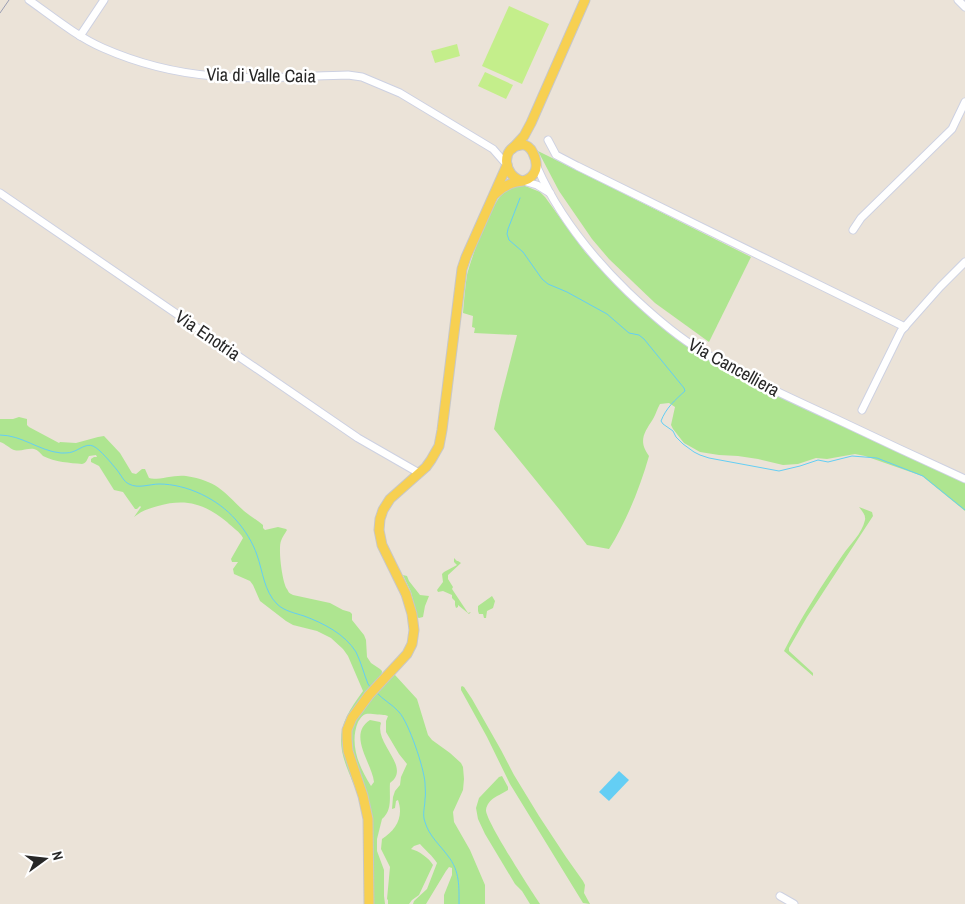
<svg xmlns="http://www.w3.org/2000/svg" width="965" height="904" viewBox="0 0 965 904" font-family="'Archivo Narrow',sans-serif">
<rect width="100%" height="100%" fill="#ebe3d8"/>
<g fill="#aee590">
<polygon points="538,151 751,257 709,342 655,303 609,259 592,239 559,191"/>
<path d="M523 185 540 192 545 197 585 252 616 285 646 312 712 361 783 398 965 483V511L922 476 865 456 855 454 827 459 816 458 798 464 783 465 758 459 738 456 719 455 700 452 684 443 673 429 671 425 675 407 669 403 660 404C657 409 656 414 653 419 644 433 638 441 649 456 640 488 626 522 609 549L587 545 559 509 494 429 500 401 517 335 474 333 475 328 472 327 473 316 463 313C464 301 465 288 467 275 471 258 492 201 505 191 510 187 516 186 523 185Z"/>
<path d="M19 417 27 419V425L29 427 59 443 60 442 76 443 98 437 104 436 120 453 132 473 136 474 142 469H145L149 478C156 481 175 474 186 476 217 481 223 491 244 511 250 516 257 520 263 525V528L265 530 278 527 286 529 287 530C285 534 282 537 281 541 278 548 282 582 287 589 289 593 289 593 293 595L330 603 343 610 350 612 352 614V620L364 635 366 640 367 657 371 663 380 669 382 671 381 679 353 709 345 727 365 810 367 904H365L364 810C360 797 354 786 349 773 334 737 341 721 363 691L348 656 343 649 331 638 317 631 293 625 286 621 260 601 253 585 250 581 234 574 233 569 238 562H232L231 559 243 538C240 532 232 527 227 522 205 504 186 498 158 506 148 509 143 510 134 517L141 507 140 506 137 509H135L123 492 114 490 99 466 91 462V459L94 457H97L96 455 89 456C87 459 87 463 82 464 70 463 55 462 43 456 40 453 38 450 34 449 27 448 21 452 14 450 9 448 6 444 0 442V419H13Z"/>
<path d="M859 507 872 512 873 516 807 617 789 648V651L813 673V676L784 651C800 619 822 585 842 556 850 544 862 534 865 520 866 515 862 511 859 507Z"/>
<polygon points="454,558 457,561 458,561 461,563 448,575 448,579 453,587 452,589 468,613 471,612 469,614 458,605 458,607 456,608 455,605 455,601 452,598 452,595 443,591 438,592 437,590 443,582 442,574 444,572 457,565 454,562"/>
<polygon points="403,575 407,576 409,581 420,595 429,596 425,606 423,617 419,618 417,617 411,592"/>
<polygon points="492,596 495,601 493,608 487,611 486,618 484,618 483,614 479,614 478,611 478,606"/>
<path d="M392 674 395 675 417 699 428 735 432 740 450 753 461 763 463 767 464 779 463 790 453 812 454 822 470 850 485 885V904H444V895L452 875V868L449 867 446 871 426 904H413L414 901 427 889 437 863C432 855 426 851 420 844L414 846 411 849C419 851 429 858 433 865L419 895 412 900 409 904H388V900L387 899 390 867 381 849 382 839C396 830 404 817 398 800L396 801 395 808 392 809 393 797 395 791 400 785 401 777 407 764 399 754 386 732V721L388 716 385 715C381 715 369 713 366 714 362 715 360 719 358 722 349 744 359 767 371 786L374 782C372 763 347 735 370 720L380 722 381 723C374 744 412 767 390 783 389 796 393 810 382 819L377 839V851L384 870V896L385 904H372L371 818 352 751 350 739 352 725 355 717Z"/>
<polygon points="462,686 464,687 472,699 501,750 514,775 539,816 566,857 583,881 585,885 584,893 590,904 583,903 510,784 487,737 461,690 461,687"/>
<path d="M502 776 508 787V790C499 796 488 798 486 810 485 820 532 892 540 904H530L522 891 515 884 485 834 478 819 476 808 479 798 499 777Z"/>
</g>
<g fill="#c4ee8b">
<polygon points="509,6 549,24 522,84 482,66"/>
<polygon points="457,44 460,56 435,63 431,51"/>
<polygon points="485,72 513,85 506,99 478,86"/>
</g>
<polygon fill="#64cef4" points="619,771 629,780 609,801 599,792"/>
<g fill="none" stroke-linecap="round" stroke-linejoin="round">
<g stroke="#64cef4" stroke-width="1">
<path d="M520 198 508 229 507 234 509 240 523 252 542 279 548 284 567 292 607 314 629 333 639 335 644 339 684 388 685 391C675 400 666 408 661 421L663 424 673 431 676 437 683 444 694 452 700 455 709 458 779 471 800 466 818 460 828 462 852 456 877 458 923 476 965 510"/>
<path d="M0 435C22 435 39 451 61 453 65 453 69 453 72 452 79 450 86 443 93 446 100 449 112 464 117 470 121 475 124 482 129 484 138 489 150 484 159 484 187 484 218 499 236 520 245 530 253 543 257 555 263 572 264 591 277 604 284 611 295 613 304 616 323 623 345 634 356 652 361 662 364 674 368 684L371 688"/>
<path d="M376 692C383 700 392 704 399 712 409 723 424 768 425 783 425 788 426 794 425 799 425 807 422 814 425 822 429 836 440 845 448 856 460 871 459 887 459 904"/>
</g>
<g stroke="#cdd1e2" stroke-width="9">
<g id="minor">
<path d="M29 0C53 17 76 36 103 48 137 63 177 73 214 76 258 80 304 76 348 75L362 77 400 93 493 149 507 165"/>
<polyline points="958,0 965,7"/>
<polyline points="80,36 104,0"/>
<polyline points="548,140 556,155 577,166 905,327"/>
<path d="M537 167C558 215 590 255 628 292 648 311 669 330 692 345 737 374 786 396 834 418 878 439 921 459 965 479"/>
<polyline points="523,181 537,185 550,193"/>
<polyline points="0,193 358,438 419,473"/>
<polyline points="853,230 861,218 952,129 965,102"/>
<polyline points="862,410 901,331 940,287 965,262"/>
<polyline points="780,896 794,904"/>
</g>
</g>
<g stroke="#c7c7c7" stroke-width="11">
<g id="major">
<polyline points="512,149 524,136 531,123 585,0"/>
<path d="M495 194C499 190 503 187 508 185 513 182 518 182 523 181 537 177 539 165 533 153 531 148 526 144 521 145 500 147 503 177 523 181"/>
<polyline points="369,904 368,819 363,796 348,751 347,739 347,730 352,718 369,695 407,654 412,644 414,630 412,614 406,594 382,545 379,530 380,519 383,510 390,499 426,467 431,460 439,446 442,430 462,269 466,257 507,165"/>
</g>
</g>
<use href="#minor" stroke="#fff" stroke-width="7"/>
<use href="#major" stroke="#f7d051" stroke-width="9"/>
<polyline stroke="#9b9eb3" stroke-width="1" points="0,13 9,0"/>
</g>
<g text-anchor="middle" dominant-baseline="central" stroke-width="5" stroke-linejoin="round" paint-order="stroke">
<g font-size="18" fill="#272727" stroke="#fff">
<text transform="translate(261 75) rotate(1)">Via di Valle Caia</text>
<text transform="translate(208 335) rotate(34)">Via Enotria</text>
<text transform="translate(734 367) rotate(29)">Via Cancelliera</text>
</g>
</g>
<g transform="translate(45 859) rotate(75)" stroke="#ffffff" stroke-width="4" paint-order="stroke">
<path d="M0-4L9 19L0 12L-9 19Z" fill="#272727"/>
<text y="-8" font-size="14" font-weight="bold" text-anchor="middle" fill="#272727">N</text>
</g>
</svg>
